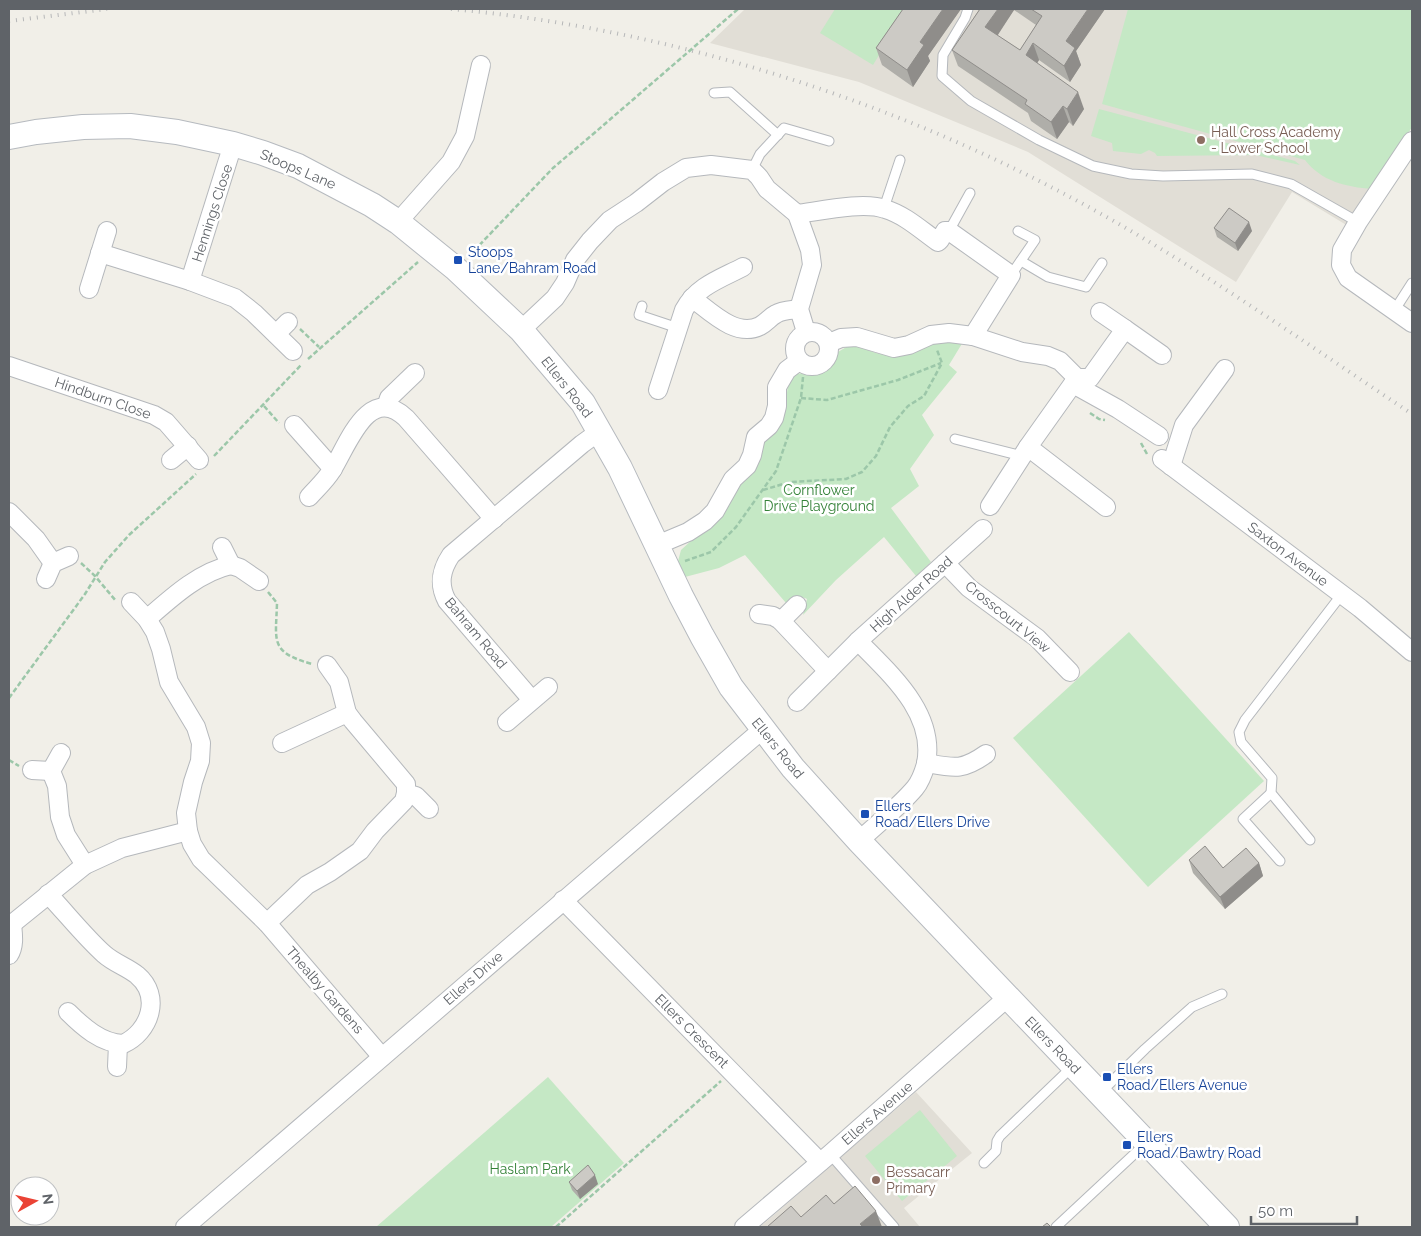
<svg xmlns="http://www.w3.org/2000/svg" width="1421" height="1236" viewBox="0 0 1421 1236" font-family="Raleway,sans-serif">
<rect width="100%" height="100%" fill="#f1efe8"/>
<g fill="#e1ded6">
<polygon points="745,9 1412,9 1412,127 1348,226 1292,192 1236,282 1028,152 859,82 710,43"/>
<polygon points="916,1092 972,1153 904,1208 920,1227 760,1227"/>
</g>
<g fill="#c5e8c5">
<polygon points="835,9 907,9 873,65 820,33"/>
<path d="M1128 9H1412V127L1372 189C1346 187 1321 181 1305 160L1102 104Z"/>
<polygon points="1099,109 1295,161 1300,165 1255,155 1157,156 1155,153 1149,150 1141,154 1113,151 1112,143 1091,136"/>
<path d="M939 341 963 342 949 365 957 372 922 415 934 435 910 469 919 486 891 508 931 562 916 576 884 537 836 580 803 615 807 599C800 595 793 599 786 603L745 555 719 568 685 577 677 565 681 550 693 539 709 530 720 519 767 436 780 424 784 415 788 385 791 379 797 374 822 369 832 362 838 352 848 346 854 345 876 353 888 355Z"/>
<polygon points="1129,632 1264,781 1148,887 1013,738"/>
<polygon points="548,1077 624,1163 551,1227 376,1227"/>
<polygon points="920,1110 957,1156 902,1201 865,1156"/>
</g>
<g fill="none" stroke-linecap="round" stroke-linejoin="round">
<g stroke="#b5b8bc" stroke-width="11">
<g id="lane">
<polyline points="968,9 965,18 943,55 942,76 971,101 1039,140 1093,166 1131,174 1163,176 1252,174 1291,184 1358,222"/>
<polyline points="714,93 730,92 778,135"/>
<polyline points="752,170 760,154 784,128 829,141"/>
<polyline points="884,208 900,160"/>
<polyline points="949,231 970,193"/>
<polyline points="1021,261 1048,277 1086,287 1102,263"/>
<polyline points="1011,275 1035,240 1018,231"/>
<polyline points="642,306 639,315 678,328"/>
<polyline points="1394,311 1412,283"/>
<polyline points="955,439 1022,456"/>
<polyline points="1271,793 1243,819 1280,861"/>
<polyline points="1310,840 1271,793 1272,778 1241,742 1239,732 1245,720 1342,594"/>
<polyline points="1100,1093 1145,1049 1192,1007 1222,994"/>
<polyline points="830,1154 894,1227"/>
<polyline points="984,1163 996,1151 997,1141 1000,1136 1073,1066"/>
<polyline points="1056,1227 1145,1144"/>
</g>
</g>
<g stroke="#b5b8bc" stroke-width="20">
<g id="street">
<polyline points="1412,141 1358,222 1342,250 1341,265 1348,278 1412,323"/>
<path d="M797 214C820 211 864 201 885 209 905 215 921 230 938 242L940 240 945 231H949L1011 275 973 336"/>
<polyline points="398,222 451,162 465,136 481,65"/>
<polyline points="100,253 190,281 235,298 254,313 293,351"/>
<polyline points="190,281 233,144"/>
<polyline points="89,289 107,231"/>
<path d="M692 298C711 312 736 338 760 326 767 322 770 317 776 314 782 310 792 310 799 309"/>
<polyline points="1100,312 1125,329"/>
<polyline points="521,330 555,298 565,283 575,260 590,241 610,220 636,203 663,182 686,168 711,165 752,170 759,177 767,189 797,214 810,250 812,265 799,309 806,332"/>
<circle cx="812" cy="349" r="17"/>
<polyline points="276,334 288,322"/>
<polyline points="829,343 841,338 857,337 894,348 909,345 931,335 949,333 973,336 1022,352 1048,356 1060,361 1077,378"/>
<polyline points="9,366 154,415 166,422 199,460"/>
<polyline points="1077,378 1028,447 1106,507"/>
<polyline points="1077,378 1090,378 1125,329 1162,355"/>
<polyline points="1073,384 1118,409 1159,436"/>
<path d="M658 390 684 310C697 286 720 279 743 267"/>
<polyline points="386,407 389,398 415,373"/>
<polyline points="294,425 333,469"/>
<polyline points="1162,459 1360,608 1412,652"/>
<polyline points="171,460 188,446"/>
<polyline points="1171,466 1184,425 1225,369"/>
<path d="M309 497C317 488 326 480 332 470 348 445 368 383 406 418L494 519"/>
<polyline points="990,506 1028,447"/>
<polyline points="9,512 36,539 53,563"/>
<polyline points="657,545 688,532 705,521 715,511 733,479 747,466 752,455 756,437 769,426 774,418 777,406 777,387 787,370 799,361"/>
<polyline points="945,563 969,588 1037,638 1070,672"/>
<polyline points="231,565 240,568 259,581"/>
<polyline points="46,579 53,563 69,556"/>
<polyline points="131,602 147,619 155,632 161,649 169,682 196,727 201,743 200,761 193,782 186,813 188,831 192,844 201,859 267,923 382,1057"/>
<polyline points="759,614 773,616 780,620 828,671"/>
<path d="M147 619C171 598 199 572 231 565L222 547"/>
<polyline points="781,621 797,605"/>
<path d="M532 700 447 601C438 584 441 570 451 555L582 444 600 431"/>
<polyline points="797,702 858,641"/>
<polyline points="507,722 548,687"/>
<polyline points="282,743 347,713"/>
<path d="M926 763C954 768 962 771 986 754"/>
<polyline points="32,770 51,771 61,753"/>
<polyline points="51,771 57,786 60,817 66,835 85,865"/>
<polyline points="406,793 416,796 429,809"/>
<path d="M859 841C877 824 899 807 915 788 920 782 924 771 926 764 936 713 890 674 858 641L983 529"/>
<path d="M48 894C66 913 85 937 104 954 114 963 127 967 137 975 162 996 150 1032 123 1044 101 1043 83 1027 68 1012"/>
<polyline points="563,900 820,1162"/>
<path d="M9 923 12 924C13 934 15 946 9 955"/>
<polyline points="267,923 307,885 330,872 360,851 375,831 404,801 406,793 406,784 353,721 347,713 339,682 327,665"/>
<polyline points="12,924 85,865 122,848 188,831"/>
<polyline points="117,1067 118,1044"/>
<polyline points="185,1227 763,729"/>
<polyline points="744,1227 830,1154 1008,997"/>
</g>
</g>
<g stroke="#b6babf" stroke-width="26">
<polyline id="secondary" points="9,137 36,132 83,127 130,126 177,132 233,144 263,153 298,166 372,205 398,222 456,269 521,330 583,403 620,468 681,596 702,636 731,687 793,768 859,841 1227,1227"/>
</g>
<g stroke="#9cc7a9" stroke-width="2.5" stroke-dasharray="5 2.5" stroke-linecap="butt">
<polyline points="469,256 553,168 592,135"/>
<polyline points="300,329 319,347"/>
<polyline points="308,359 418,262"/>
<polyline points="801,398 827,400 898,380 941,363"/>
<polyline points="264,406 279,423"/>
<polyline points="1090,413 1099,419 1105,420"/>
<polyline points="1141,443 1147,454"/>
<polyline points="214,456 302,364"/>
<polyline points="763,490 790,482 846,479 862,472 876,456 890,427 908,406 924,396 942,363 937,350"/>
<polyline points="685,561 711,552 736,527 776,471 801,398 803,377"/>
<polyline points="81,563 95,576 116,601"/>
<path d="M268 592 277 603C276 641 269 652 312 664"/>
<polyline points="9,698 85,594 105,562 129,535 196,474"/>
<polyline points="9,760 19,766"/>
<polyline points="556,1227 721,1081"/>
</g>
<use href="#lane" stroke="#fff" stroke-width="9"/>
<use href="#street" stroke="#fff" stroke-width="18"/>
<use href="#secondary" stroke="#fff" stroke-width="24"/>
<g stroke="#b6b7b8" stroke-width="4" stroke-dasharray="1 6" stroke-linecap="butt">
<path d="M451 9C664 28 883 97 1072 198 1190 261 1301 340 1412 414"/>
<polyline points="9,21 107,9"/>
</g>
<polyline stroke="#9cc7a9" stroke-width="2.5" stroke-dasharray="5 2.5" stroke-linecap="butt" points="592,135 738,9"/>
</g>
<g fill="#afaea9" fill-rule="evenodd">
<polygon points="903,9 961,9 928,56 930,61 913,87 882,65 876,48"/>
<path d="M977 9H1105L1076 51 1081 65 1070 82 1039 60 1037 63 1084 109 1073 126 1069 122 1057 139 1031 121 1028 113 958 66 952 50 979 10ZM1014 10 1036 25 1020 50 997 35Z"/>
<polygon points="1214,228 1252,231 1238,251 1217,237"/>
<polygon points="1189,860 1223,868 1259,863 1263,876 1225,909 1193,873"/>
<polygon points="569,1182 598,1184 580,1199 572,1190"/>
</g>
<g fill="#8f8d8a">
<polygon points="943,9 961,9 928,56 930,61 913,87 907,70 920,42"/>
<polygon points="998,9 1013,9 1014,10 992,44 985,27"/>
<polygon points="1088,9 1105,9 1076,51 1081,65 1070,82 1064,66 1066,41"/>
<polygon points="1033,43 1039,60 1032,72 1026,55"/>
<polygon points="1078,92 1084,109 1073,126 1067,109"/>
<polygon points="1063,106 1069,122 1057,139 1051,122"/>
<polygon points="1249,222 1252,231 1238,251 1235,243"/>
<polygon points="1259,863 1263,876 1225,909 1220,897"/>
<polygon points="595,1175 598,1184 580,1199 577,1191"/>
<polygon points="876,1211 882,1227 862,1227 860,1224"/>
</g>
<g fill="#cccac5" stroke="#8f8d8a">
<polygon points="903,9 943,9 920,42 924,45 907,70 876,48"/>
<polygon points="980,9 998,9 985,27 1020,50 1042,16 1031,9 1088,9 1066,41 1075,48 1064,66 1033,43 1026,55 1078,92 1067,109 1063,106 1051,122 1025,104 1027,100 952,50"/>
<polygon points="1229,208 1249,222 1235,243 1214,228"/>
<polygon points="1205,846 1223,868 1246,848 1259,863 1220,897 1189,860"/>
<polygon points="588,1165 595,1175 577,1191 569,1182"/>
<polygon points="855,1186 876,1211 860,1224 863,1227 767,1227 791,1206 801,1217 826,1195 834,1204"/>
<polygon points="1047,1223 1051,1227 1042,1227"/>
</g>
<g fill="#8d6e63" stroke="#fff" stroke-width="2">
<circle cx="1201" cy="140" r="5"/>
<circle cx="876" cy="1180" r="5"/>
</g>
<g fill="#1a4fb4" stroke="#fff" stroke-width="2">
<rect x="453" y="255" width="10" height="10" rx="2.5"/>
<rect x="860" y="809" width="10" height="10" rx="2.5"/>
<rect x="1102" y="1072" width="10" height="10" rx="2.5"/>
<rect x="1122" y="1140" width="10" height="10" rx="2.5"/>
</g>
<g text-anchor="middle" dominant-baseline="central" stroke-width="5" stroke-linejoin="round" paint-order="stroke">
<g font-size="14" fill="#785e54" stroke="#fff" text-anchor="start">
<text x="1211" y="132">Hall Cross Academy<tspan x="1211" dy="16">- Lower School</tspan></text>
<text x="886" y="1172">Bessacarr<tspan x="886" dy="16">Primary</tspan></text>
</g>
<g font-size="14" fill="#5f6368" stroke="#fff">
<text transform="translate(298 169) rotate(23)">Stoops Lane</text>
<text transform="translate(212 213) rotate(-72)">Hennings Close</text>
<text transform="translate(567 387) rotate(52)">Ellers Road</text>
<text transform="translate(103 398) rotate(19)">Hindburn Close</text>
<text transform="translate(1288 554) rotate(37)">Saxton Avenue</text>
<text transform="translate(911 594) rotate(-42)">High Alder Road</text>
<text transform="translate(1008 617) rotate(39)">Crosscourt View</text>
<text transform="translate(476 633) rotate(50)">Bahram Road</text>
<text transform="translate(778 748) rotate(51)">Ellers Road</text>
<text transform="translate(473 978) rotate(-41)">Ellers Drive</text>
<text transform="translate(325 990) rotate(49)">Thealby Gardens</text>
<text transform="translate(692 1031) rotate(45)">Ellers Crescent</text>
<text transform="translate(1053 1045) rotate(46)">Ellers Road</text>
<text transform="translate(877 1113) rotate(-41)">Ellers Avenue</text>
</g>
<g font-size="14" fill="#164399" stroke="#fff" text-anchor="start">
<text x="468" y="252">Stoops<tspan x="468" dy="16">Lane/Bahram Road</tspan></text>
<text x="875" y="806">Ellers<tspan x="875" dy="16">Road/Ellers Drive</tspan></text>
<text x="1117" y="1069">Ellers<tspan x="1117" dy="16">Road/Ellers Avenue</tspan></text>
<text x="1137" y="1137">Ellers<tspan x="1137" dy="16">Road/Bawtry Road</tspan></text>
</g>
<g font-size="14" fill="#348238" stroke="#fff">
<text x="819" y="490">Cornflower<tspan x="819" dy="16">Drive Playground</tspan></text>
<text x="530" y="1169">Haslam Park</text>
</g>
</g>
<rect width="1421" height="1236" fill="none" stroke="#5f6368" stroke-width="20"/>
<g transform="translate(35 1201) rotate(82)"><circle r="24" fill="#ffffff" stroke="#bfc1c3"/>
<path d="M0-4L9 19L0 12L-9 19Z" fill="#ea4335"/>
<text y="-8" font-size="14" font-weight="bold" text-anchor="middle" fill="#5f6368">N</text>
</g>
<path d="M1251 1216v8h106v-8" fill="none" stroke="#5f6368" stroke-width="2.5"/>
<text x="1258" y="1216" font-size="15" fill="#5f6368" stroke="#ffffff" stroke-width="4" paint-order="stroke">50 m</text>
</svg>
